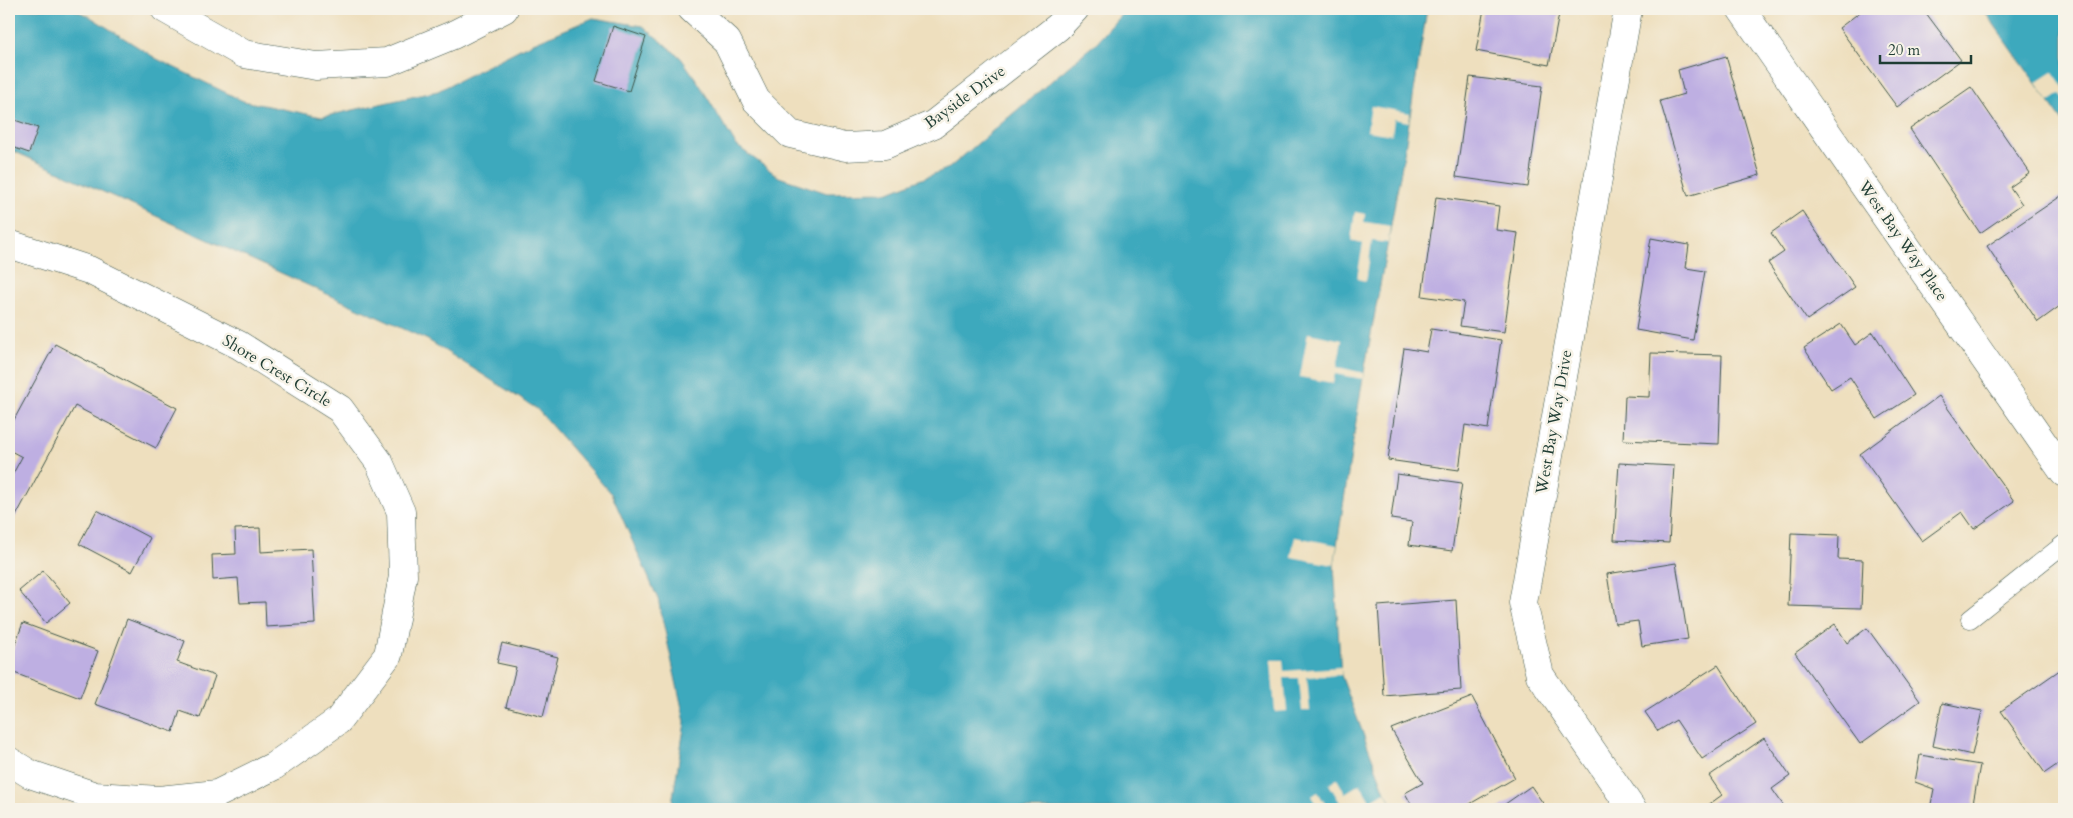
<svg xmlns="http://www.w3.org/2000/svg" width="2073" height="818" viewBox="0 0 2073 818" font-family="Cardo,serif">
<rect width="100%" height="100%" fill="#f7f3e8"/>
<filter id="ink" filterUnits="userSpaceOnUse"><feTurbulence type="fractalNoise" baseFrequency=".02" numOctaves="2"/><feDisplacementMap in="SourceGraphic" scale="10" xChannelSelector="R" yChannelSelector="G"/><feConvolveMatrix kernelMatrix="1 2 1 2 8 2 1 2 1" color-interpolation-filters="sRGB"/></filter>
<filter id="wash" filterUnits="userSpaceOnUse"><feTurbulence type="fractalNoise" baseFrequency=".0096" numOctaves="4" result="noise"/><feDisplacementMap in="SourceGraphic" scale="20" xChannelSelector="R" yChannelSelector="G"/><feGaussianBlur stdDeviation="1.12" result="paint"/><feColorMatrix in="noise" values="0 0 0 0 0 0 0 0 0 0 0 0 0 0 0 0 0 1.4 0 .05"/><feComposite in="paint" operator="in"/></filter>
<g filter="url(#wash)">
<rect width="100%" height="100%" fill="#eedfbe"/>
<g fill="#3da9bd" stroke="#2e7378">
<polygon points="9,9 72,9 89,16 157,59 243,101 322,117 438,91 526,46 593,18 643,26 681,58 698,82 736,145 779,177 827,193 889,192 949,168 1097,42 1126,9 1427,9 1404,154 1361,389 1334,565 1341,675 1385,792 1395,809 671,809 685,722 658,599 612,495 537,409 428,340 9,149"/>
<polygon points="1983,9 2064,9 2064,123"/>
</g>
<g fill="#eedfbe">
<polygon points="2053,72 2064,88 2064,100 2060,94 2049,102 2036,83"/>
<polygon points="1371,106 1410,113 1409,122 1394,119 1392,135 1367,131"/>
<polygon points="1355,212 1365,214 1364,222 1390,226 1388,243 1372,241 1366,281 1357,279 1363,244 1351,241"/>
<polygon points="1308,333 1342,340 1337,367 1364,373 1363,379 1335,374 1333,383 1300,377"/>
<polygon points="1295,537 1337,545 1334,565 1291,557"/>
<polygon points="1271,660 1283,660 1284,671 1341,667 1341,675 1307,677 1310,711 1302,711 1299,678 1284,678 1287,711 1275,712"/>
<polygon points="1337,779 1345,793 1360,784 1370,801 1385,792 1394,808 1344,809 1329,784"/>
<polygon points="1318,792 1328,809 1320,809 1312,796"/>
</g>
<g id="blocks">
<g fill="#beafe2">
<polygon points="1484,9 1560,9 1549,65 1476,51"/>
<polygon points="1864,9 1923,9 1961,60 1897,107 1839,28"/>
<polygon points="613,26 646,37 629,91 596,81"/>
<polygon points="1726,56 1760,175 1688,196 1660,101 1684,94 1678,70"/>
<polygon points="1470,77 1542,86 1528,187 1456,177"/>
<polygon points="1971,87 2030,173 2010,187 2022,204 1980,233 1910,129"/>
<polygon points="9,118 38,128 29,153 9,146"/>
<polygon points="2064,194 2064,303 2038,322 1987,246"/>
<polygon points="1436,197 1499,206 1496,230 1518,233 1504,332 1460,326 1464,302 1422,296"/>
<polygon points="1802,211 1855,287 1807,320 1768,263 1784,252 1771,233"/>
<polygon points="1651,238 1689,245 1686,268 1705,271 1693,340 1636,330"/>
<polygon points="1841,324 1855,345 1873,332 1914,395 1877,419 1850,377 1831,389 1804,348"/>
<polygon points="1431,329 1501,340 1488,429 1465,425 1459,470 1388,460 1404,348 1427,352"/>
<polygon points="55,344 177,408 156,448 75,406 9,529 9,481 22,457 9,450 9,429"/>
<polygon points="1651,353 1722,355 1719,444 1623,440 1625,396 1649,397"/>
<polygon points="1939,396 2014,501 1974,529 1962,512 1922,541 1860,454"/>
<polygon points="1619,463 1674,466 1669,543 1614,540"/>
<polygon points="1397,474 1462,483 1452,551 1409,545 1412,522 1391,519"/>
<polygon points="97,510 150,538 132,572 79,544"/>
<polygon points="260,528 261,552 311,549 315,624 266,627 265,602 240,603 238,578 213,580 212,555 236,554 235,529"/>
<polygon points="1791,533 1839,535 1838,559 1863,560 1861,608 1788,606"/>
<polygon points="1676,563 1688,639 1642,646 1638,621 1615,624 1607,574"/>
<polygon points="43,571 70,603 46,623 19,591"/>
<polygon points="1456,600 1461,690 1384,696 1378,606"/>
<polygon points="127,619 185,641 177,662 215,676 200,718 180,711 173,732 95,704"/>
<polygon points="23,623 98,651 80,698 9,671 9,660"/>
<polygon points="1835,624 1847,643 1867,628 1920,701 1860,744 1795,653"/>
<polygon points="502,643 558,657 543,717 506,707 516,667 497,663"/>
<polygon points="1718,665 1756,724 1702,759 1676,720 1658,731 1645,712"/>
<polygon points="2064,667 2064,760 2045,773 2001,711"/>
<polygon points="1472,697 1515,778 1461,809 1414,809 1405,793 1423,783 1391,729"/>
<polygon points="1942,703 1982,711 1972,755 1933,746"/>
<polygon points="1764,738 1790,776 1772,789 1786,809 1705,809 1704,808 1722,795 1709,776"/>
<polygon points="1920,755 1980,765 1972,809 1930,809 1934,789 1915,782"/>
<polygon points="1531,786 1547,809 1498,809"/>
</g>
</g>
</g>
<g filter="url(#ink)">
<use href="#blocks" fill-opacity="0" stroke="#3e5549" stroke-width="1"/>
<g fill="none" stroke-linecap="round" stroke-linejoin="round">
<g stroke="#3e5549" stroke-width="19">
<polyline id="service" points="1970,619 2064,544"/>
</g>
<g stroke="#3e5549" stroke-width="29">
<g id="minor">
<polyline points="165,9 244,54 316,66 387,62 453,35 504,9"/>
<polyline points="692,9 727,41 756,100 790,134 845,147 885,145 934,124 1058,27 1075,9"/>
<polyline points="1628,9 1523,603 1540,675 1632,809"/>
<polyline points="1741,9 2064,473"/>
<polyline points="9,244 89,270 239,345 340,409 379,462 401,512 403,576 388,655 338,721 274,766 217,794 159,800 95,796 30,774 9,761"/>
</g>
</g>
<use href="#service" stroke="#fff" stroke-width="18"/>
<use href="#minor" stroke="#fff" stroke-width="28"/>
</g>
</g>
<g text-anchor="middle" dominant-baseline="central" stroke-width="5" stroke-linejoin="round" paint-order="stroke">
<g font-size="16" fill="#1f3d34" stroke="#f7f3e8">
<text transform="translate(965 97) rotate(-36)">Bayside Drive</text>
<text transform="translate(1903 241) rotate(55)">West Bay Way Place</text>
<text transform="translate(277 371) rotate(31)">Shore Crest Circle</text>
<text transform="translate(1554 422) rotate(-80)">West Bay Way Drive</text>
</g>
</g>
<rect width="2073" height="818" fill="none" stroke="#f7f3e8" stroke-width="30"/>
<path d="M1880 55v8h91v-8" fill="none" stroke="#1f3d34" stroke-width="2.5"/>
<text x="1888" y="55" font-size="15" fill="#1f3d34" stroke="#f7f3e8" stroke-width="4" paint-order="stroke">20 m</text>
</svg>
